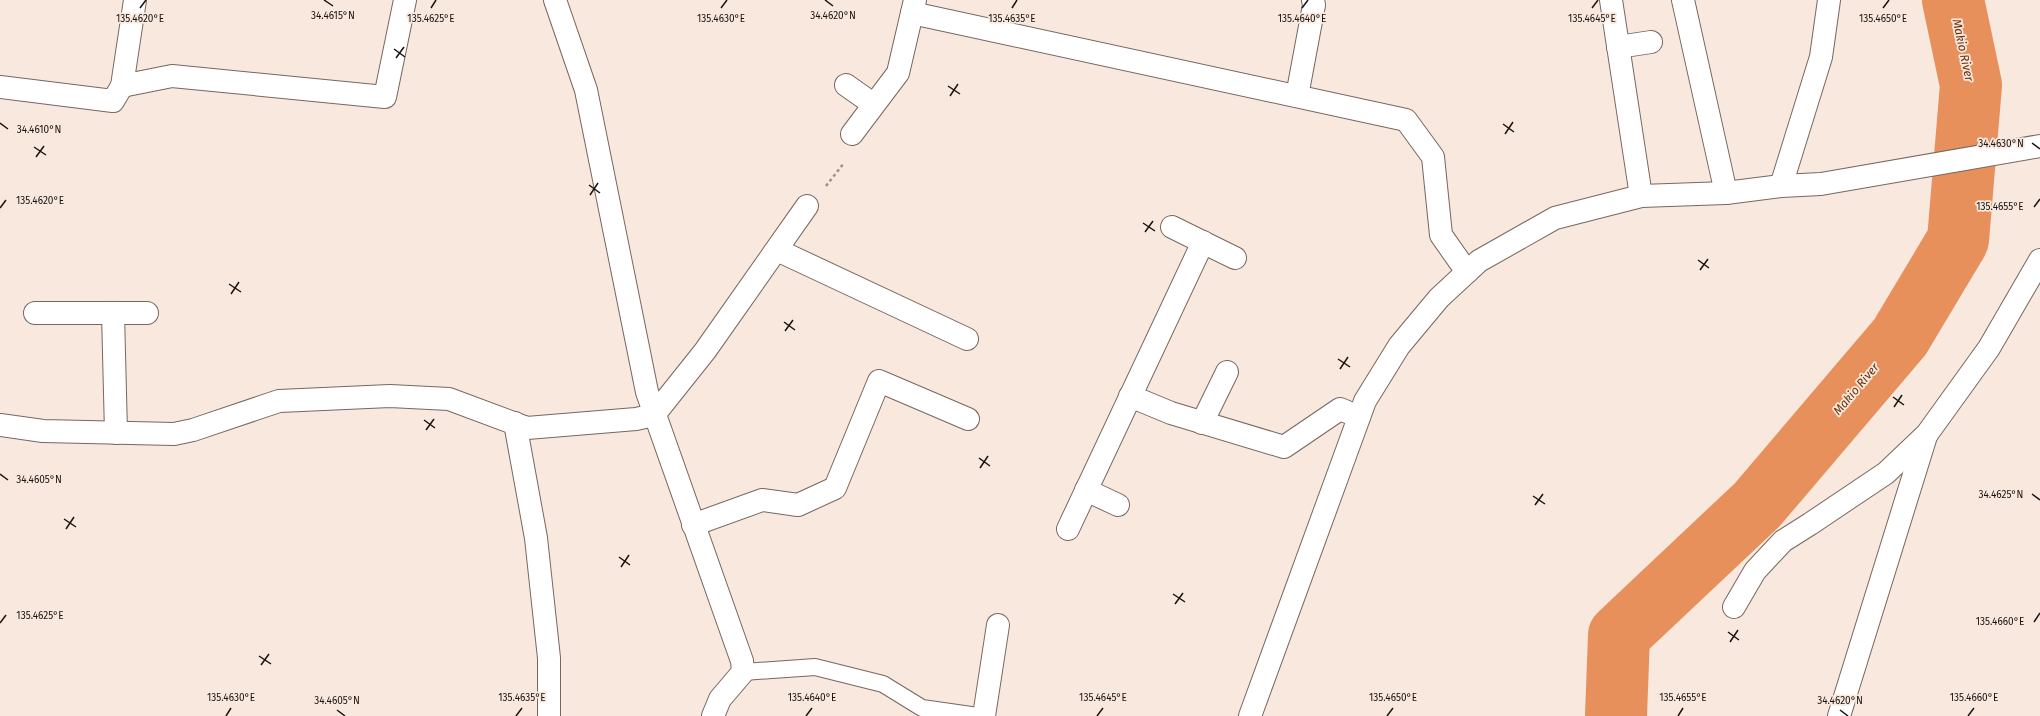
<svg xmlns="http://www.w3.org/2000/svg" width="2040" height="716" viewBox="0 0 2040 716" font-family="'Fira Sans',sans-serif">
<rect width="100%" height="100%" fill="#f9e8de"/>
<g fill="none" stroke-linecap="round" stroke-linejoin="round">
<polyline stroke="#e7905b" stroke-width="62" points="1616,716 1619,635 1757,505 1900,337 1958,240 1971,85 1953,0"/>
<g stroke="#76675f" stroke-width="18">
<polyline id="service" points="743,672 815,667 883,684 922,708 978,716"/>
</g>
<g stroke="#76675f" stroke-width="24">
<g id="minor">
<polyline points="135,0 122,86 172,76 385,97 405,0"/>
<polyline points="555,0 586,90 647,392 742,661 743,672 720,699 713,716"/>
<polyline points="1611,0 1641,196"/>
<polyline points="1683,0 1726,193"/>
<polyline points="912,13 1406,120 1433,157 1441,235 1467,272"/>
<polyline points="1618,47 1651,42"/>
<polyline points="846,85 873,104"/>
<polyline points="0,87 113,101 122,86"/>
<polyline points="1297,96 1314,5 1313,0"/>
<polyline points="852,134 898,73 915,0"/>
<polyline points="1781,186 1821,57 1829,0"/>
<polyline points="1172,227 1235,258"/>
<polyline points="777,250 967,339"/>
<polyline points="35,313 147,313"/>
<polyline points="113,313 116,433"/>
<polyline points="1130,396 1171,413 1284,447 1340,409 1359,417"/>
<polyline points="515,423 536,538 549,658 549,716"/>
<polyline points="1202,423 1227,372"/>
<polyline points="0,425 43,431 174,434 193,430 279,401 390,396 449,399 527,428 636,419 654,415 705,351 807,206"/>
<polyline points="1086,490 1118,505"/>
<polyline points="693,525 762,500 798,505 835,488 879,381 968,419"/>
<polyline points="1068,529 1203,242"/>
<polyline points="1734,607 1755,571 1783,541 1810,524 1886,473 1927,434 1989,348 2040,260"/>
<polyline points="984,716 998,625"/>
<polyline points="1250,716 1365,401 1399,346 1439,298 1479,261 1555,218 1641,196 1726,193 1781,186 1821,184 2040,146"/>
<polyline points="1839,716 1926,436"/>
</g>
</g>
<polyline stroke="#9c9088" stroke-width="2.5" stroke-dasharray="3 3" stroke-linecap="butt" points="826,186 844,163"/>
<use href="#service" stroke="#fff" stroke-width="16"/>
<use href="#minor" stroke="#fff" stroke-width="22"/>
</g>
<path fill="none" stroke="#191410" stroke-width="1.5" d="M324 0 333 6M825 0 833 6M140 8 146 0M431 8 436 0M721 8 727 0M1012 8 1017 0M1302 8 1308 0M1592 8 1598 0M1883 8 1889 0M394 49 405 57M396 58 404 47M948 86 960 94M950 96 958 84M0 123 8 129M1503 124 1514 132M1505 134 1513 122M2032 143 2040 149M34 147 46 155M36 157 44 146M589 185 600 193M590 195 598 183M2034 207 2040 199M0 208 6 200M1143 223 1155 231M1145 232 1153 221M1698 260 1709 268M1700 270 1708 259M229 284 241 292M231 294 239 282M784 322 795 330M785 331 793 320M1338 359 1350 367M1340 369 1348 357M1893 397 1904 405M1894 407 1902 395M424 420 435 428M426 430 434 419M979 458 990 466M980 468 988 456M0 474 8 480M2032 494 2040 500M1533 496 1545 504M1535 505 1543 494M64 519 76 527M66 529 74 517M619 557 630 565M621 567 629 555M1173 594 1185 602M1175 604 1183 593M2034 622 2040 613M0 623 6 615M1728 632 1739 640M1730 642 1738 630M259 656 271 664M261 665 269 654M337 710 345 716M1840 710 1848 716M226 716 231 708M516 716 522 708M806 716 812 708M1097 716 1103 708M1387 716 1393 708M1678 716 1683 708M1968 716 1974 708"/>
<g text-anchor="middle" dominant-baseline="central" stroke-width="3.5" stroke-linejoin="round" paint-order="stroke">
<g font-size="12" font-style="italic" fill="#662f04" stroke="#f9e8de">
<text transform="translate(1963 50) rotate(78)">Makio River</text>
<text transform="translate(1856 389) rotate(-50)">Makio River</text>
</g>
</g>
<g font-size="10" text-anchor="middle" fill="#191410" stroke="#f9e8de" stroke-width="3.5" stroke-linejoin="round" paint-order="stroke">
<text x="333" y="19">34.4615°N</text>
<text x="833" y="19">34.4620°N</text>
<text x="140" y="22">135.4620°E</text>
<text x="431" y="22">135.4625°E</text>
<text x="721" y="22">135.4630°E</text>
<text x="1012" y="22">135.4635°E</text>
<text x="1302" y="22">135.4640°E</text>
<text x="1592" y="22">135.4645°E</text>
<text x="1883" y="22">135.4650°E</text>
<text x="39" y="133">34.4610°N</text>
<text x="2001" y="147">34.4630°N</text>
<text x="40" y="204">135.4620°E</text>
<text x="2000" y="210">135.4655°E</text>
<text x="39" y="483">34.4605°N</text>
<text x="2001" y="498">34.4625°N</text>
<text x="40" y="619">135.4625°E</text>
<text x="2000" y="625">135.4660°E</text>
<text x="231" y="701">135.4630°E</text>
<text x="522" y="701">135.4635°E</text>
<text x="812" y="701">135.4640°E</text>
<text x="1103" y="701">135.4645°E</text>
<text x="1393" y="701">135.4650°E</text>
<text x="1683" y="701">135.4655°E</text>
<text x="1974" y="701">135.4660°E</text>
<text x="337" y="704">34.4605°N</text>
<text x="1840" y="704">34.4620°N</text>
</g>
</svg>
